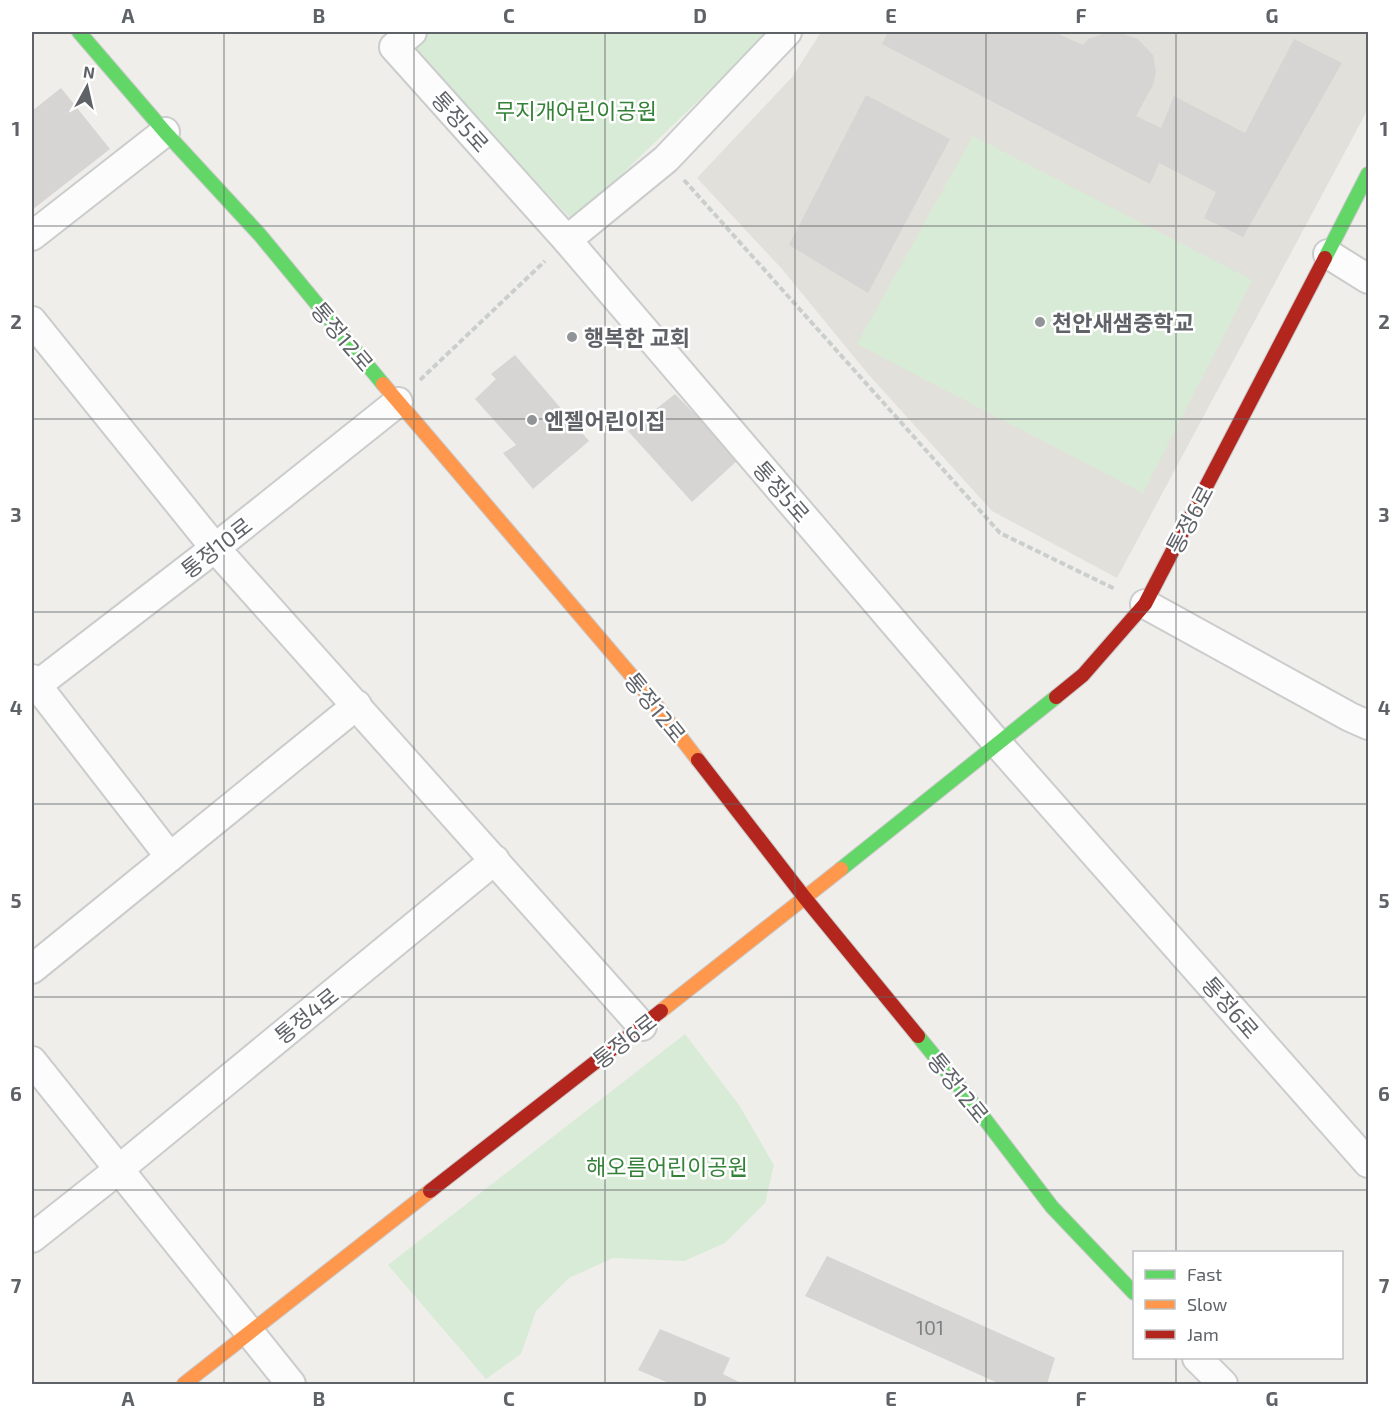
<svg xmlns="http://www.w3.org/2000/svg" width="1400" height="1416" viewBox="0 0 1400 1416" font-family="'Exo 2','Noto Sans KR',sans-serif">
<rect width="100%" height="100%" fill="#efeeea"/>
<polygon fill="#e2e0da" points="821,32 1366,32 1368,33 1368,109 1117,578 992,511 868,374 782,269 697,178 793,76"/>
<g fill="#d8ebd6">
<polygon points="425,32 770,32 573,221 408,45"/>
<polygon points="973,136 1252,280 1143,493 857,344"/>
<polygon points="685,1034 739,1105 774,1165 765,1203 725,1243 684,1261 613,1258 569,1278 536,1311 521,1354 486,1379 388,1265"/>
</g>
<g fill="#d6d5d3">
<polygon points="888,32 1054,32 1083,45 1088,39 1106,33 1121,33 1138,39 1153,55 1156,71 1153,85 1136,116 1161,128 1174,96 1245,133 1294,39 1342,63 1243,237 1204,218 1216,192 1159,163 1150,184 882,44"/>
<polygon points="61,88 110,149 32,210 32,111"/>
<polygon points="866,95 950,139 868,293 789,245"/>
<polygon points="515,355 589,441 533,489 503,453 516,445 475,399 496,379 491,374"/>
<polygon points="675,394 739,459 692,502 628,431"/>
<polygon points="827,1256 1055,1358 1047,1384 1000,1384 805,1296"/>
<polygon points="660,1329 730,1358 723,1374 743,1384 671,1384 638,1370"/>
</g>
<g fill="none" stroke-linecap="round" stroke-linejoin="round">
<g stroke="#cbcccc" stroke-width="32">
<g id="street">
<polyline points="412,32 394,47 567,240"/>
<polyline points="787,32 666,159 567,240 997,743 1368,1163"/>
<polyline points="32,236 165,132"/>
<polyline points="1328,254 1368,279"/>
<polyline points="32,321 215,548 642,1026"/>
<polyline points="1145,604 1350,717 1368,725"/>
<polyline points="32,679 170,857"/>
<polyline points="32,689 215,548 398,402"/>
<polyline points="32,969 357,705"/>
<polyline points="32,1061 291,1384"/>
<polyline points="32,1238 118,1170 495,860"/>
<polyline points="1197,1358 1223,1384"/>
</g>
</g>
<g stroke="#cacacb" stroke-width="16">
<g id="fast">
<polyline points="79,32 165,132 260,235 383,384"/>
<polyline points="1325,258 1368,174"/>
<polyline points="841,869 1056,697"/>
<polyline points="918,1036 971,1101 1052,1207 1134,1293"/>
</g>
</g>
<g stroke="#cacacb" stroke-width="16">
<g id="slow">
<polyline points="383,384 648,695 698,760"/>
<polyline points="661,1011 841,869"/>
<polyline points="184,1384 430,1191"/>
</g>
</g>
<g stroke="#cacacb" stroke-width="16">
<g id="jam">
<polyline points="1056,697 1083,675 1145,604 1325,258"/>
<polyline points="698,760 805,898 918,1036"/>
<polyline points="430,1191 661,1011"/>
</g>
</g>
<g stroke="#cacfcc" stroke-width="4" stroke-dasharray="6 3" stroke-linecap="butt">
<polyline points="684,180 1000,533 1115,589"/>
<polyline points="420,380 545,261"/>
</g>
<use href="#street" stroke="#fdfcfc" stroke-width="28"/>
<use href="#fast" stroke="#63d668" stroke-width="14"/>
<use href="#slow" stroke="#ff974d" stroke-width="14"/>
<use href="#jam" stroke="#b3261e" stroke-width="14"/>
</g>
<path fill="none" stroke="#5f6368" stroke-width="1.5" stroke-opacity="0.55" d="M224 32V1384M414 32V1384M605 32V1384M795 32V1384M986 32V1384M1176 32V1252M32 226H1368M32 419H1368M32 612H1368M32 804H1368M32 997H1368M32 1190H1368M1176 1358V1384"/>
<g fill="#919496" stroke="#fff" stroke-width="2">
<circle cx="1040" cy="322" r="6"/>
<circle cx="572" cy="337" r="6"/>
<circle cx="532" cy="420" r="6"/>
</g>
<g text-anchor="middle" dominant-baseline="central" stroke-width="5" stroke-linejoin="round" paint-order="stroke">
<g font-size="20" fill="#7e8184">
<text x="930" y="1327">101</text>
</g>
<g font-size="22" fill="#348238" stroke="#fff">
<text x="576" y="110">무지개어린이공원</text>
<text x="667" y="1166">해오름어린이공원</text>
</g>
<g font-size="22" fill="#5f6368" stroke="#fff">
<text transform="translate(461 121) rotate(48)">통정5로</text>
<text transform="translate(343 336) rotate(50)">통정12로</text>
<text transform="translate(782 491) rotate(49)">통정5로</text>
<text transform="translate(1189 519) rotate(-62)">통정6로</text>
<text transform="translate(216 547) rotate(-38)">통정10로</text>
<text transform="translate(656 707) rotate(51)">통정12로</text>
<text transform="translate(1231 1007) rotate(49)">통정6로</text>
<text transform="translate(306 1015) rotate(-39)">통정4로</text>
<text transform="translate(624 1040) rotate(-38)">통정6로</text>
<text transform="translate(959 1087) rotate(51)">통정12로</text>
</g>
<g font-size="22" font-weight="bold" fill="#5f6368" stroke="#fff" text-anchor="start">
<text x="1052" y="322">천안새샘중학교</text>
<text x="584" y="337">행복한 교회</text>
<text x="544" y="420">엔젤어린이집</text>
</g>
</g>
<rect width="1400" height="1416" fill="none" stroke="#ffffff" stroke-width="66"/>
<rect x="1133" y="1251" width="210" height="108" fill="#ffffff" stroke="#bfc1c3" stroke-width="1.5"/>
<rect x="1145" y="1270" width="30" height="9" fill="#63d668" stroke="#bfc1c3" stroke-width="1.5"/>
<text x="1187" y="1281" font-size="18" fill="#5f6368">Fast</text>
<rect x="1145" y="1300" width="30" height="9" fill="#ff974d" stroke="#bfc1c3" stroke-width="1.5"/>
<text x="1187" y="1311" font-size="18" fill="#5f6368">Slow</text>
<rect x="1145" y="1330" width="30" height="9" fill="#b3261e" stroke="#bfc1c3" stroke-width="1.5"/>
<text x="1187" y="1341" font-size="18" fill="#5f6368">Jam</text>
<g transform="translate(87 87) rotate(8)" stroke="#ffffff" stroke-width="4.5" paint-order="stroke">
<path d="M0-4.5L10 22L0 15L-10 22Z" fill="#5f6368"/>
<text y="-9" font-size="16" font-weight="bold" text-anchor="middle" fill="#5f6368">N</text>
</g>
<rect x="33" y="33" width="1334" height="1350" fill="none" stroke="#5f6368" stroke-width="2"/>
<g font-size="20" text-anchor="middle" font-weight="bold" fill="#5f6368">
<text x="128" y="23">A</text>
<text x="319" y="23">B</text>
<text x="509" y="23">C</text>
<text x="700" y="23">D</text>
<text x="891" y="23">E</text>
<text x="1081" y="23">F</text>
<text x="1272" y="23">G</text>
<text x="16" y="136">1</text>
<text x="1384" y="136">1</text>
<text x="16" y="329">2</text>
<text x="1384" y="329">2</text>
<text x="16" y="522">3</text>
<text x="1384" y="522">3</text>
<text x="16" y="715">4</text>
<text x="1384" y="715">4</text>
<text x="16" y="908">5</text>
<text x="1384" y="908">5</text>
<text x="16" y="1101">6</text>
<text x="1384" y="1101">6</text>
<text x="16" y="1293">7</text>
<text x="1384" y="1293">7</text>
<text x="128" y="1406">A</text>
<text x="319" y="1406">B</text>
<text x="509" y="1406">C</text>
<text x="700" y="1406">D</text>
<text x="891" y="1406">E</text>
<text x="1081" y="1406">F</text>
<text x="1272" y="1406">G</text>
</g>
</svg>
